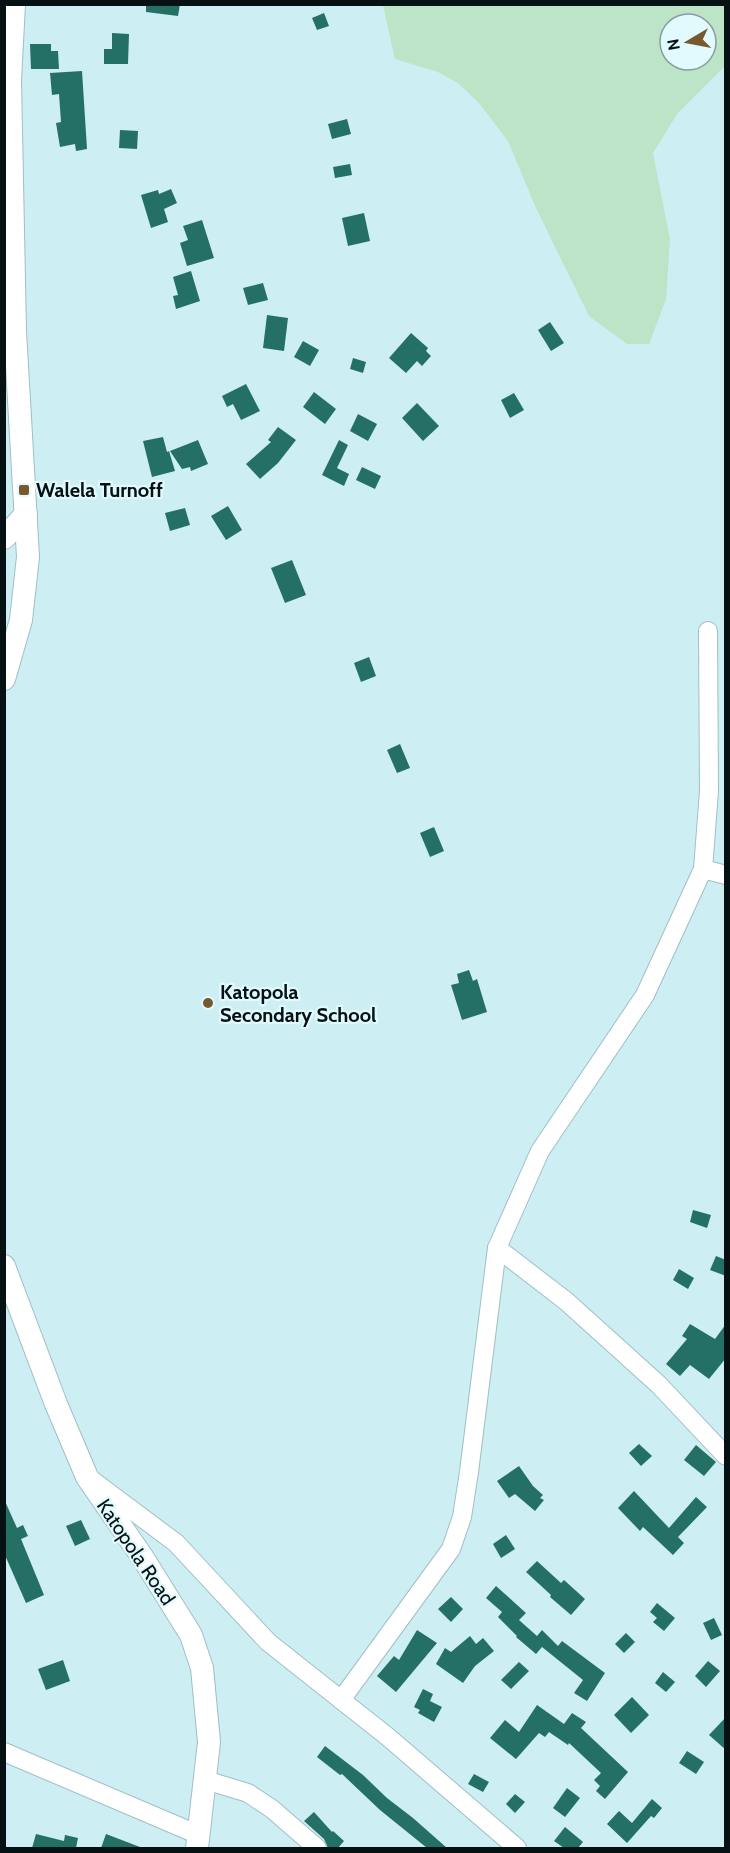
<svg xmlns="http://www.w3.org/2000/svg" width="730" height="1853" viewBox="0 0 730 1853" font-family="Cabin,sans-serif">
<rect width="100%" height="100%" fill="#cdeef3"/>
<path fill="#bce4c7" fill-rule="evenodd" d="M383 5H725V66L677 114 653 153 670 239 666 299 649 344H627L589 316 536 208 508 141 479 103 458 83 438 72 395 59ZM670 24H706V60H670Z"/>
<g fill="#257064">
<polygon points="146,4 180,4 178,16 146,12"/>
<polygon points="324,13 329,26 317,30 312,18"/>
<polygon points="112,33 129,34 128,64 104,64 104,49 112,49"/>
<polygon points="30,44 51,44 51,51 58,51 59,69 31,69"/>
<polygon points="82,71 87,149 76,151 75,144 60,147 56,123 61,122 59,94 52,95 50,73"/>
<polygon points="347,119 351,134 332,139 328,124"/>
<polygon points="120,130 138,131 137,149 119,148"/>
<polygon points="350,164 352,175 335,178 333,167"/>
<polygon points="171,189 177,203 164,209 168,222 151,228 141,195 158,190 159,194"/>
<polygon points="364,213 370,241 348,246 342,218"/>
<polygon points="202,220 214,258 187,266 180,243 188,240 183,226"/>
<polygon points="191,271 200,301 176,309 173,296 178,295 173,277"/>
<polygon points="263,283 268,300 248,305 243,288"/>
<polygon points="267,315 288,318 284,351 263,348"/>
<polygon points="550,322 564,343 551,351 538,330"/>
<polygon points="411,333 428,348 426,351 431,356 422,366 417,361 406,373 389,358"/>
<polygon points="303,341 319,350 310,366 294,357"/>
<polygon points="353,358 366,362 363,373 350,369"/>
<polygon points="246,384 260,411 241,420 233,404 227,407 222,396"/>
<polygon points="314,392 336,409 325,424 303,407"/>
<polygon points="514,393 524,410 510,418 501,400"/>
<polygon points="417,403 439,426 423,441 402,418"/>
<polygon points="358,414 377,424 368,441 350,431"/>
<polygon points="278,427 296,440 278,463 260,479 246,464 271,442 268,440"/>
<polygon points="163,437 167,452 169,451 175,471 152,477 143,441"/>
<polygon points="198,440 208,464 191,471 190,467 182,469 170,451"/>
<polygon points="339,440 348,445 337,468 349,474 344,486 322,475"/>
<polygon points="362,467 381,476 375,489 356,480"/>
<polygon points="228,506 242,530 226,540 211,516"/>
<polygon points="185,508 190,525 170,531 165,513"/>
<polygon points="292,560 306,595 285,603 271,568"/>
<polygon points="369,657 376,676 361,682 354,663"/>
<polygon points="400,744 410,768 397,773 387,750"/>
<polygon points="434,827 444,851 430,857 420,833"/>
<polygon points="469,970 473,981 477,979 487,1012 462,1020 451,985 459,983 457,974"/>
<polygon points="693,1210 711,1215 707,1228 690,1222"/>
<polygon points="716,1256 726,1260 726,1276 710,1270"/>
<polygon points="679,1269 694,1278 688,1289 673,1280"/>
<polygon points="690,1324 715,1339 726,1324 726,1358 709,1379 690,1365 680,1376 666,1364 687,1339 682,1336"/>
<polygon points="639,1444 652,1456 641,1466 629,1453"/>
<polygon points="696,1445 716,1462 704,1476 684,1460"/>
<polygon points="519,1466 533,1486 543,1495 540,1498 544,1500 535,1511 515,1494 509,1498 497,1481"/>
<polygon points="634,1491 669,1528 696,1497 707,1507 678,1537 684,1543 673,1555 643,1527 640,1531 618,1508"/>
<polygon points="4,1499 17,1528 23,1525 28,1536 21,1539 44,1595 26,1603 4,1553"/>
<polygon points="81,1520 90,1539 75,1546 66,1526"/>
<polygon points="506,1535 515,1549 501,1558 493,1544"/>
<polygon points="537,1561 561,1583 564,1580 585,1599 571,1615 550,1597 551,1595 526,1572"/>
<polygon points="496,1586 526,1613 519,1620 537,1636 542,1630 558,1646 562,1641 605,1673 587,1701 574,1693 583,1680 542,1647 536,1654 516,1637 517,1636 498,1617 502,1612 486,1598"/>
<polygon points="451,1597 463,1609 451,1622 438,1609"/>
<polygon points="657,1603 675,1618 664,1631 653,1622 657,1618 650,1612"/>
<polygon points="714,1618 722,1635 711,1640 703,1623"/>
<polygon points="417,1630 437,1643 396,1692 377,1676 394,1656 399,1660"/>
<polygon points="626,1633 635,1642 624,1653 615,1644"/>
<polygon points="470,1636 476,1644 483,1638 494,1651 475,1666 463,1683 436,1664 445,1648 451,1652"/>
<polygon points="63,1660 70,1681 46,1690 38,1669"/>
<polygon points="708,1661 720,1671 706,1687 695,1676"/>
<polygon points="519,1662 529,1671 511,1689 501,1680"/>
<polygon points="663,1672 675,1682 666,1692 655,1683"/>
<polygon points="423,1689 433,1694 430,1701 442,1707 434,1722 418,1713 420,1710 414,1707"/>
<polygon points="632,1697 649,1715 631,1733 614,1715"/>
<polygon points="537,1705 564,1724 572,1713 586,1722 581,1728 628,1772 605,1799 596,1791 600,1786 594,1780 601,1773 569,1743 568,1745 549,1732 545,1737 539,1733 516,1759 490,1738 505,1720 519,1732"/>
<polygon points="726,1717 726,1750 709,1735"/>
<polygon points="325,1746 363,1775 387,1798 413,1818 447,1848 427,1848 380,1810 342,1774 340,1775 317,1757"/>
<polygon points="687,1751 704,1762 696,1774 679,1763"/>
<polygon points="474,1774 489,1782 483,1792 468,1784"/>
<polygon points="567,1788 580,1798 565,1817 553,1808"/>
<polygon points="515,1794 525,1802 515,1813 506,1804"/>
<polygon points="652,1799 662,1808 654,1818 651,1816 627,1843 607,1824 619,1811 632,1823"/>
<polygon points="314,1812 332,1832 333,1831 344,1841 338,1848 328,1848 324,1839 304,1821"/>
<polygon points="565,1827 583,1842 578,1848 564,1848 554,1841"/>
<polygon points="36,1834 64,1841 65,1835 78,1838 76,1848 32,1848"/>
<polygon points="106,1834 140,1847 140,1848 101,1848"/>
</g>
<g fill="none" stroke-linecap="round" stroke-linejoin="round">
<g stroke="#a0bfc4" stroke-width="20">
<g id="minor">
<polyline points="703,869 726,875"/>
<polyline points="497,1248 566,1301 659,1385 726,1456"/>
<polyline points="93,1481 176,1543 268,1642 388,1737 517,1848"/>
<polyline points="341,1700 451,1549 462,1517 469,1472 497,1248 540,1151 645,995 703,869 709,791 708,631"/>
<polyline points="4,1752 199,1835"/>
<polyline points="205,1780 248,1793 272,1809 317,1848"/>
</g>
</g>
<g stroke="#a0bfc4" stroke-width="24">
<g id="tertiary">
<polyline points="4,538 26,514"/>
<polyline points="4,679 21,620 28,557 15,331 10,80 14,4"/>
<polyline points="4,1266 56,1404 87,1477 143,1558 191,1635 202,1668 209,1742 197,1848"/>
</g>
</g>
<use href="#minor" stroke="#fff" stroke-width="18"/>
<use href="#tertiary" stroke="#fff" stroke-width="22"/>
</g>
<g fill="#78592e" stroke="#e0fafe" stroke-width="2">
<rect x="18" y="484" width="12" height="12" rx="3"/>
<circle cx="208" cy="1003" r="6"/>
</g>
<g text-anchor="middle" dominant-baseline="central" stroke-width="4.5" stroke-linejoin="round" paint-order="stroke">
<g font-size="20" font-weight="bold" fill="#061113" stroke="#e0fafe" text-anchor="start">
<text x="36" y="490">Walela Turnoff</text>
<text x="220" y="992">Katopola<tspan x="220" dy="23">Secondary School</tspan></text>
</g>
<g font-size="20" fill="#061113" stroke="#e0fafe">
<text transform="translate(136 1552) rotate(56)">Katopola Road</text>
</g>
</g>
<rect width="730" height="1853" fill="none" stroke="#061113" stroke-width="12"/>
<g transform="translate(688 42) rotate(260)"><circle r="28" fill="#e0fafe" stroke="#899da0" stroke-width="1.5"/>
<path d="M0-4.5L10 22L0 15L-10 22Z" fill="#78592e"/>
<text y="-9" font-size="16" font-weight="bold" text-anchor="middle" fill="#061113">N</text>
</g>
</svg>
